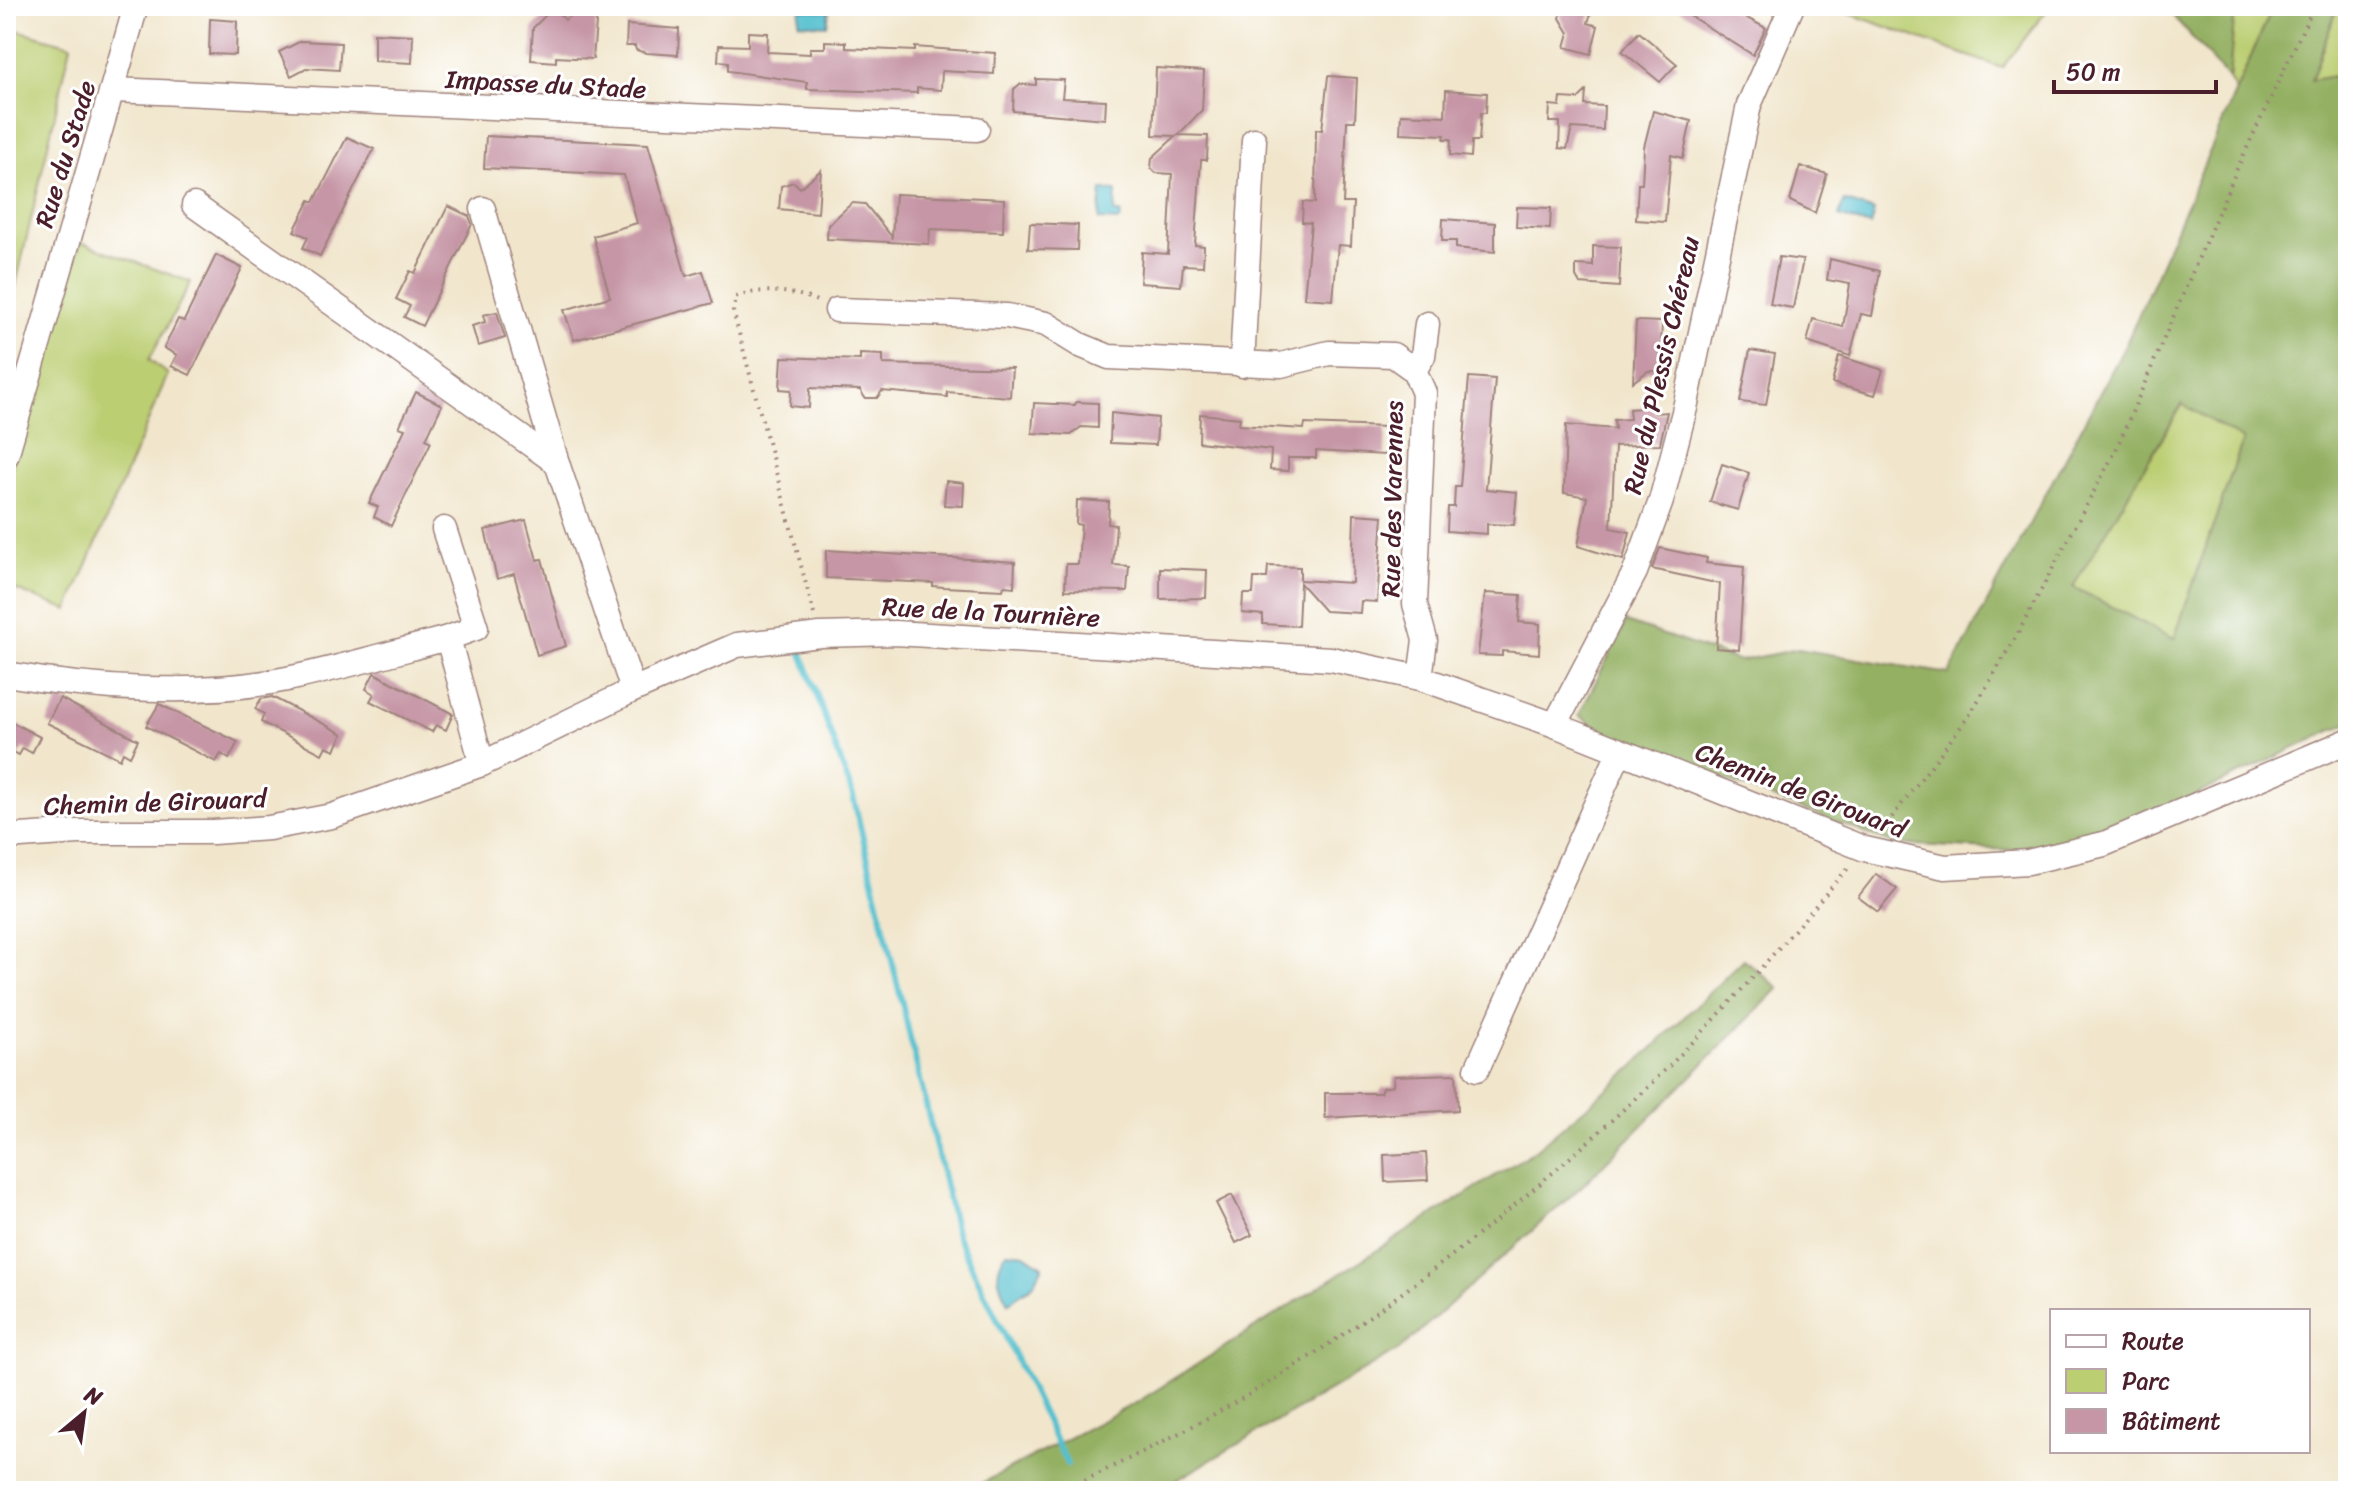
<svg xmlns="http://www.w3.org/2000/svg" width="2354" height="1497" viewBox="0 0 2354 1497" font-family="Sriracha,sans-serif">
<rect width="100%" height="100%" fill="#fff"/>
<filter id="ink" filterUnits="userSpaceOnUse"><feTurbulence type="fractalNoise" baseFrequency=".0125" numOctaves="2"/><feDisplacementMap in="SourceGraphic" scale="16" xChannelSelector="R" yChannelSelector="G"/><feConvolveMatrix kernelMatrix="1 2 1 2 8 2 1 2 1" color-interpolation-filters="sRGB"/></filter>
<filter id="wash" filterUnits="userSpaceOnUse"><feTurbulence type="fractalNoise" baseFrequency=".006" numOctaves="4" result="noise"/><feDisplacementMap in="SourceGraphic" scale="32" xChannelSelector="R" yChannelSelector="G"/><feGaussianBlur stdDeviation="1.8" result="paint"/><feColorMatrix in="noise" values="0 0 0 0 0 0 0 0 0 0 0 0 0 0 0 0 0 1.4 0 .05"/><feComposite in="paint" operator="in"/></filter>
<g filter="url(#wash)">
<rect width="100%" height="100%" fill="#f1e6cc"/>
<g fill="#bbce72" stroke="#82764e" stroke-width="2">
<polygon points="1828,6 2050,6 2002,68"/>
<polygon points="2235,6 2273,6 2236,91 2229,79"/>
<polygon points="2338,6 2348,6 2348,74 2311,81"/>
<polygon points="6,27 71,45 6,328"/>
<polygon points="81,242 191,282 149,360 168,374 68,610 6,586 6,486"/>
<polygon points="2183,404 2243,440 2174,639 2072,587"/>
</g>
<g fill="#94b164" stroke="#6f6848" stroke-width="2" fill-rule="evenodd">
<polygon points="2163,6 2235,6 2229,79 2168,10"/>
<path d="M2273 6H2338L2311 80 2348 74V723L2145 819 2032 851 1894 844 1603 733 1579 715 1626 622 1740 661 1798 649 1949 674 2126 344ZM2182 404 2243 440 2174 639 2073 587Z"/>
<polygon points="1744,959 1779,988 1582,1186 1400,1349 1158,1491 967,1491 1136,1403 1534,1151 1631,1069"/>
</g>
<g fill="#54c0cf" stroke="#4f707d" stroke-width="2">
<polygon points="800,9 829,11 827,25 799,23"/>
<polygon points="1102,190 1116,191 1115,213 1121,213 1120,221 1099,220"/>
<polygon points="1844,201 1874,211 1870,226 1839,216"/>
<path d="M1007 1252 1025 1254 1043 1266 1033 1285 1008 1303C998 1283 993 1270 1007 1252Z"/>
</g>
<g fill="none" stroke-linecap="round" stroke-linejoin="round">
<polyline stroke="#54c0cf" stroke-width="6" points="801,651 853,796 957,1236 1067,1464"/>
</g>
<g id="blocks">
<g fill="#c696a6">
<polygon points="1563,6 1593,6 1588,23 1598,26 1591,54 1565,47 1569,33 1560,18"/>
<polygon points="1674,6 1724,6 1766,28 1753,55"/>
<polygon points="553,8 565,20 578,9 597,11 593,59 556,57 556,62 531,60 533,28"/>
<polygon points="210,19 237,21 236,55 209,54"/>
<polygon points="627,25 679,29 678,55 646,53 636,50 635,46 626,46"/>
<polygon points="748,32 768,33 767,52 810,54 810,48 825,48 825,41 846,42 846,48 915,51 915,47 995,53 994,74 942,71 941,90 917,88 917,93 807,89 807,82 728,71 728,62 718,61 719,45 748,46"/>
<polygon points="1639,32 1677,64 1660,82 1622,51"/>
<polygon points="374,33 413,35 412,63 374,61"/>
<polygon points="301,41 341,43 339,70 306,68 291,76 279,52"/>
<polygon points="1156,68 1204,71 1202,110 1178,135 1208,136 1207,160 1201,160 1195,245 1204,246 1203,266 1183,265 1181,286 1140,283 1142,252 1168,254 1172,174 1156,173 1151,168 1152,158 1176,136 1153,135"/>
<polygon points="1328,76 1357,78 1355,121 1347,121 1343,203 1353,203 1351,246 1338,245 1333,300 1304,298 1311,223 1302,222 1303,202 1315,203 1316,129 1322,130"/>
<polygon points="1036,79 1064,80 1062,98 1106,100 1105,119 1013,111 1014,89 1020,84 1036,85"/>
<polygon points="494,80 522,82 522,93 497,92"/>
<polygon points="1446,90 1487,93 1486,113 1481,113 1479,141 1472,141 1471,157 1450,155 1451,139 1444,139 1445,135 1400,133 1401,114 1445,116"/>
<polygon points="1586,91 1585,105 1604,106 1603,130 1572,128 1567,149 1559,148 1560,122 1549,122 1550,105 1560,106 1561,98 1578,99"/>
<polygon points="1653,111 1691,121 1683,158 1671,155 1665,222 1636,220 1638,184 1642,184 1644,147"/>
<polygon points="486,136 648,144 686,276 703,271 713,303 574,340 564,310 610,297 593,236 637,223 624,175 484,168"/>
<polygon points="347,137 374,149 320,256 303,248 308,237 294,231 310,200 314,202"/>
<polygon points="1800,166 1827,174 1815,213 1790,201"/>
<polygon points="821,170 818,213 779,209 781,186 794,182 800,188"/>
<polygon points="895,194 1004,199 1003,232 930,229 929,244 827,239 828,225 852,203 865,204 892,237"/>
<polygon points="448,206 469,216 472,224 422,326 404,317 410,306 396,299 410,271 415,273"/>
<polygon points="1517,207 1551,208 1550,229 1516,227"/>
<polygon points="1443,219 1495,223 1495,252 1456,248 1456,241 1442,241"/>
<polygon points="1030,223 1078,225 1077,250 1028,249"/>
<polygon points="1593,246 1621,247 1619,287 1580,284 1576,277 1576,265 1593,266"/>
<polygon points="216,255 242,268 190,375 171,366 177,355 164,348 178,319 184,321"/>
<polygon points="1779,257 1803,260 1793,308 1770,304"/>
<polygon points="1830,259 1880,271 1872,316 1861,314 1850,356 1807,342 1813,319 1843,327 1850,284 1827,280"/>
<polygon points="497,312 505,338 478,346 472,326 485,322 483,315"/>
<polygon points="1636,321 1662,322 1660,371 1648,371 1633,382"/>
<polygon points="1750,350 1775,354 1766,405 1740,402"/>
<polygon points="860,354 883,355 883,364 1012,368 1010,397 947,392 947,397 882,391 877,398 865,398 860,390 810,388 809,408 790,406 791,390 780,389 782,357 860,360"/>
<polygon points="1839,356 1883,370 1875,395 1832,383"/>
<polygon points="1469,377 1495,379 1486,489 1517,492 1514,525 1487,524 1487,534 1447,531 1448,507 1454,507 1455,487 1460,487"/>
<polygon points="416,392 442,405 426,439 431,442 391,526 374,517 378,507 369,503 405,429 399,427"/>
<polygon points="1076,402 1098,403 1098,428 1081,427 1071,435 1032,433 1034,403 1075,405"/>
<polygon points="1654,407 1655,413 1667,412 1660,444 1615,446 1611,528 1630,532 1623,560 1578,546 1587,497 1564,493 1566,425 1615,429 1614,420 1630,419 1629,409"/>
<polygon points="1111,413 1158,418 1156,445 1110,443"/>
<polygon points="1200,414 1240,418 1239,425 1304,429 1305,424 1386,427 1385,455 1316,451 1316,458 1288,458 1288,471 1270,470 1271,450 1199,442"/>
<polygon points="1722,464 1749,473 1738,510 1710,502"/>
<polygon points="946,481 964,483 963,506 944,505"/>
<polygon points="1077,500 1109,502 1108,524 1116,525 1113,565 1129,566 1127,591 1065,590 1066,564 1078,564 1081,525 1076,524"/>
<polygon points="1354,514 1383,516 1377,602 1361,601 1360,613 1325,611 1300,583 1298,626 1263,624 1263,615 1242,613 1243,594 1253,594 1254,578 1267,578 1268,566 1300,567 1300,580 1352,583"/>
<polygon points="526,520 537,560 542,559 566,646 537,655 514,574 497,579 485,530"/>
<polygon points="1660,548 1707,558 1706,563 1744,567 1739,650 1716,648 1720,584 1652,569"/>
<polygon points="826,550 1015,562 1014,587 1004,586 1003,590 944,587 933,586 933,583 826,578"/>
<polygon points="1160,568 1207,570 1206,598 1160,599"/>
<polygon points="1485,593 1521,595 1519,622 1540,624 1539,654 1502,651 1502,656 1478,655"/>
<polygon points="374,673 453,714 446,730 436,725 432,732 370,701 374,694 366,689"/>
<polygon points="272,697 343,734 335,750 326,746 322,754 261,722 264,714 255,709 261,699"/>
<polygon points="60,698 138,740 130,756 123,752 120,759 47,723"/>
<polygon points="159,704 238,742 229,759 221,754 216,762 146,726"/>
<polygon points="6,719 40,737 32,753 23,748 19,755 6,749"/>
<polygon points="1876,874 1897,889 1878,912 1858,897"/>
<polygon points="1456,1074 1458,1110 1325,1118 1325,1093 1380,1093 1382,1088 1393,1086 1394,1076"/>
<polygon points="1426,1153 1428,1180 1385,1182 1384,1155"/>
<polygon points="1232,1195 1252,1235 1236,1243 1216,1203"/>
</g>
</g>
</g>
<g filter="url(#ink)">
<use href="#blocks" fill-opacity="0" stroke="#9e827c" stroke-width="2"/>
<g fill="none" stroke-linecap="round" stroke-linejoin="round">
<g stroke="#9e827c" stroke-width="27">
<g id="minor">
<polyline points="114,90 977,129"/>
<polyline points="194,205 557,463 633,690"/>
<polyline points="483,209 557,463"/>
<polyline points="837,310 1007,316 1046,324 1080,345 1109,357 1281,365 1329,353 1393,355 1414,370 1424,393 1415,604 1425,640 1420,678"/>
<polyline points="1242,365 1254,140"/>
<polyline points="1414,370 1423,356 1427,324"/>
<polyline points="6,456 136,6"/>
<polyline points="444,529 476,628 448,638"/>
<path d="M6 674C92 689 201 697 287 679 341 668 395 652 448 638L482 764"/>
<polyline points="1555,725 1635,572 1661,501 1685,408 1749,105 1792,6"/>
<polyline points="6,837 79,832 213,832 269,828 332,816 482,764 633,690 737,645 820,635 895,633 1331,659 1420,678 1555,725 1865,849 1945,867 2028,862 2104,844 2348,741"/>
<polyline points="1477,1069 1620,751"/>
</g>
</g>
<g stroke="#9e827c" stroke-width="4" stroke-dasharray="2 6" stroke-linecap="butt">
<path d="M814 614 733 311 736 297C759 287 795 291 817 301"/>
<polyline points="1882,830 1969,716 2016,637 2115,452 2237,169 2314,6"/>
<path d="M1063 1491C1124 1461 1187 1431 1246 1396 1387 1313 1521 1206 1640 1094 1716 1023 1782 944 1850 866"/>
</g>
<use href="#minor" stroke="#fff" stroke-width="24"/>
</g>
</g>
<g text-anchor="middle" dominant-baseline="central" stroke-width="6" stroke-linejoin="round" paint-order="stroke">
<g font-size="26" fill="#4a1f2b" stroke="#fff">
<text transform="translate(546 84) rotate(3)">Impasse du Stade</text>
<text transform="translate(65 154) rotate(-73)">Rue du Stade</text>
<text transform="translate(1661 365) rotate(-77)">Rue du Plessis Chéreau</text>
<text transform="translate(1392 499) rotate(-89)">Rue des Varennes</text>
<text transform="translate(991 612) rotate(3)">Rue de la Tournière</text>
<text transform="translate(1801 790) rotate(21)">Chemin de Girouard</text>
<text transform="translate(155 802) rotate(-2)">Chemin de Girouard</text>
</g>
</g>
<rect width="2354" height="1497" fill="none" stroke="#fff" stroke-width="32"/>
<rect x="2050" y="1309" width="260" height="144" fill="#ffffff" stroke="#b7a5aa" stroke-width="2"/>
<rect x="2066" y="1335" width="40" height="12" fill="#ffffff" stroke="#b7a5aa" stroke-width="2"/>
<text x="2122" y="1349" font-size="24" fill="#4a1f2b">Route</text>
<rect x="2066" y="1369" width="40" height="24" fill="#bbce72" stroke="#b7a5aa" stroke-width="2"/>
<text x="2122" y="1389" font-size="24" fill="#4a1f2b">Parc</text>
<rect x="2066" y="1409" width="40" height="24" fill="#c696a6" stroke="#b7a5aa" stroke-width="2"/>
<text x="2122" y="1429" font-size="24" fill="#4a1f2b">Bâtiment</text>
<g transform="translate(84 1413) rotate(29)" stroke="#ffffff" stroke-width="6" paint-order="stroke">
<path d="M0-6L14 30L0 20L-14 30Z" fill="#4a1f2b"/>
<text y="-12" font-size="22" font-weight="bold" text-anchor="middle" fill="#4a1f2b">N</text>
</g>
<path d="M2054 80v12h162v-12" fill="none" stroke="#4a1f2b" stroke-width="4"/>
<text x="2066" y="80" font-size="24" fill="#4a1f2b" stroke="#ffffff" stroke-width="6" paint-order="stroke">50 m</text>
</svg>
